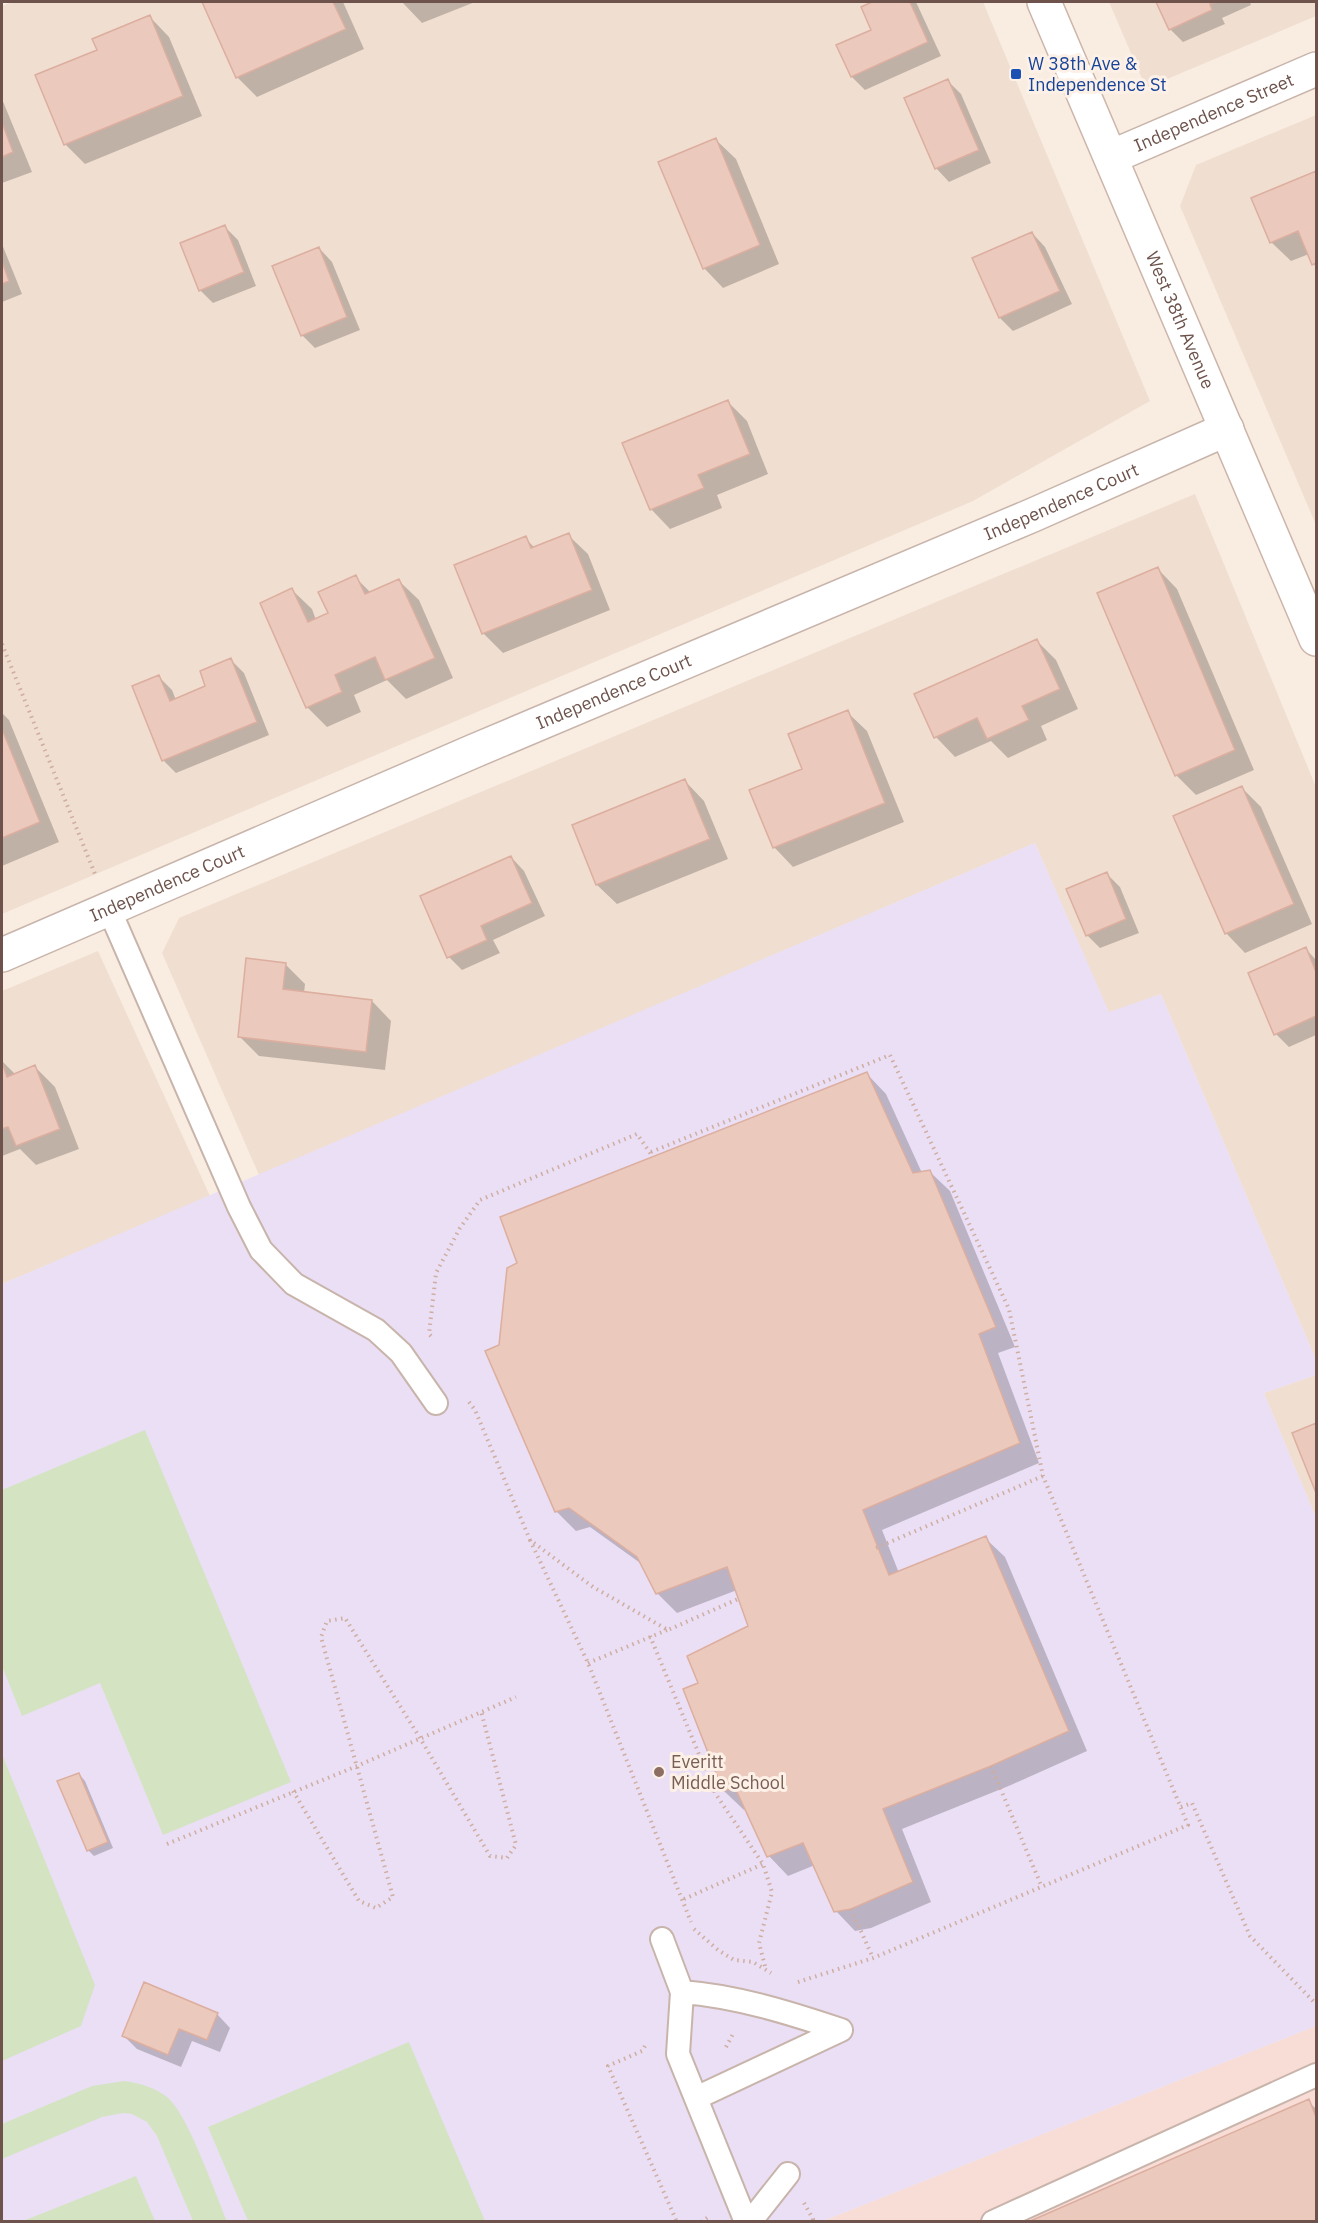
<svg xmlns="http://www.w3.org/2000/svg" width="1318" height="2223" font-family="'IBM Plex Sans',sans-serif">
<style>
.residential{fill:#f0ded1}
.commercial{fill:#f8dcd6}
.education{fill:#eadff5}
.green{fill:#d4e4c2}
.shadow{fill:#0003}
.building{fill:#ebc9bc;stroke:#dcae9f;stroke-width:1.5}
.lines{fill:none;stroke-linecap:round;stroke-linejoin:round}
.service-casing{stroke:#c8b4aa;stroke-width:26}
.minor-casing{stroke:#c8b4aa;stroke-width:36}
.secondary-casing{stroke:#cdb5aa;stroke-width:36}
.path{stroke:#cfada0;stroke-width:4;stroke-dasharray:1.5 4.5;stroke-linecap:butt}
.service{stroke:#fff;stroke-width:22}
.minor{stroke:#fff;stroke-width:33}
.secondary{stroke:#fff;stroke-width:33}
.transit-dot{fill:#1a4fb4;stroke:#fdf1e7;stroke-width:2}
.education-dot{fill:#8d6e63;stroke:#fdf1e7;stroke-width:2}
.labels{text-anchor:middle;stroke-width:6;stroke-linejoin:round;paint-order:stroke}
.transit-label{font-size:18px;fill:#164399;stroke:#fdf1e7;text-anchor:start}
.street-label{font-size:18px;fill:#6d534b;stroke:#fdf1e7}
.education-label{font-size:18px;fill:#785e54;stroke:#fdf1e7;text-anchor:start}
</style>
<rect width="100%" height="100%" fill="#f9ede2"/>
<!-- residential -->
<path class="residential" d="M12,2H983L1150,401L973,501L2,914V6Z
M1109,2H1316V16L1146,88Z
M1316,115V525L1180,206L1196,165Z
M1195,494L1316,787V1360L1161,994L1109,1013L1035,843L259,1175L162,953L179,918Z
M98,951L210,1196L2,1284V991Z
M1316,1375V1518L1264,1393Z"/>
<!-- commercial -->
<path class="commercial" d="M1316,2026V2221H823Z"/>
<!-- education -->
<path class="education" d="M1035,843L1109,1012L1161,994L1316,1360V1375L1264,1393L1316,1518V2026L823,2221L2,2222V1284Z"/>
<!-- green -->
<path class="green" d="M145,1430L291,1782L163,1835L100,1683L22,1716L2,1666V1490Z
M2,1754L95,1985L81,2026L2,2061Z
M409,2042L485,2221H248L208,2127Z
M124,2081C139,2083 154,2087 167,2097C188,2114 215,2193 227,2221H193L157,2136L147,2122L132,2114L123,2113L102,2117L2,2159V2124L92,2086Z
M136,2176L155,2221H23Z"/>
<!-- shadow -->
<path class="shadow" d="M203,2H343L364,49L257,97L237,77Z
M402,2H475L422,23Z
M876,2H916L941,56L865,90L852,77L838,46L873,30L863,8Z
M1158,2H1250L1251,5L1222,18L1225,24L1183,42L1170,29Z
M150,17L169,37L202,116L85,164L65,144Z
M948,81L961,94L991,163L949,182L936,168Z
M2,99L32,172L2,183Z
M716,140L736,159L779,264L723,288L704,268Z
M1316,173V268L1309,254L1291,261L1271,242L1253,199Z
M225,227L238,240L256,286L213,303L200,290Z
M1032,233L1045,247L1072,304L1013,331L1000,318L974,259Z
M2,244L22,294L2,302Z
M319,248L332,262L360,330L315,348L302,335Z
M728,402L747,421L768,474L717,495L722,508L670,529L651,509Z
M568,535L588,554L610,610L503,653L483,633L456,566L525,538L535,548Z
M1158,569L1177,589L1254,770L1196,795L1176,775Z
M355,577L371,593L399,581L419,600L453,678L406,699L387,680L354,695L361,712L327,727L307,707L292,590L312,609L316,620L330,614Z
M1037,641L1056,660L1078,709L1041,726L1047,740L1008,758L991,741L955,757L936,737Z
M231,660L244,673L269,735L176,773L163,760L159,677L172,690L176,700L207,687Z
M847,712L867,731L904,822L793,867L774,847L804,770Z
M2,713L9,720L59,842L2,866Z
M685,781L704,801L728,859L617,904L597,885L574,826Z
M1242,788L1261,807L1312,924L1245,953L1226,933Z
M511,857L524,871L545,916L493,940L500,953L462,970L449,957Z
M1107,874L1120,887L1139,933L1100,948L1087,935Z
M1306,949L1316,960V1035L1289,1047L1276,1034Z
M285,964L305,984L304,993L372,1001L391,1021L385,1070L259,1056L239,1036Z
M2,1061L16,1075L35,1067L55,1087L79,1149L36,1165L20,1149L2,1156Z
M867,1074L886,1094L922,1173L930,1172L950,1191L1015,1347L998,1353L1039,1463L882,1530L899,1573L985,1538L1005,1557L1087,1751L1011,1785L902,1829L931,1902L871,1928L855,1931L836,1911L815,1865L788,1876L769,1856L747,1809L744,1810L724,1791L700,1683L750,1626L737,1590L677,1613L657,1593L643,1565L590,1527L576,1531L557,1512L487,1351L501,1346Z
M1316,1425V1489L1294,1434Z
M79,1774L85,1781L113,1848L94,1856L88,1850Z
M217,2014L230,2028L220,2052L192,2041L181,2067L137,2049L124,2036Z
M1308,2101L1316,2109V2222H1031Z"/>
<!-- building -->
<path class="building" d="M202,2H333L346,29L236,78Z
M872,2H910L928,42L851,77L836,45L871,30L861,7Z
M1156,2H1216L1210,4L1212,10L1169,30Z
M150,15L183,96L64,145L35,75L97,50L92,39Z
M948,79L979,150L935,169L904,98Z
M2,122L13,152L2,157Z
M716,138L760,245L703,269L658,162Z
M1316,171V263L1312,265L1298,231L1270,243L1251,198Z
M225,225L244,272L199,291L180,243Z
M1032,232L1060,291L999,318L972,258Z
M319,247L347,317L301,336L272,266Z
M2,261L9,281L2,284Z
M728,400L750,454L698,475L704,488L650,510L622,443Z
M569,533L592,590L482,634L454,565L526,536L531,548Z
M1158,567L1235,750L1175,776L1097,593Z
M356,575L365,594L399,579L435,658L385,680L375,657L335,675L342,692L306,708L260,603L292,588L308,622L328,613L318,592Z
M1037,639L1060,689L1022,706L1029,720L987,739L977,718L934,738L914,694Z
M231,658L257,722L162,761L132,686L159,675L170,701L205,686L200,671Z
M848,710L885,803L773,848L749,790L802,769L788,734Z
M2,729L40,822L2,838Z
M685,779L710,839L596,885L572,825Z
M1242,786L1294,904L1225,934L1173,816Z
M511,856L532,903L481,926L487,940L447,958L420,896Z
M1107,872L1126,919L1086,936L1066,889Z
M1306,947L1316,972V1016L1274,1035L1248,973Z
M246,958L286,963L283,989L372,1000L366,1052L238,1037Z
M2,1062L7,1077L35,1065L60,1129L16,1146L8,1127L2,1129Z
M867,1072L913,1173L930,1170L996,1327L979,1334L1020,1443L863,1510L889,1575L986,1536L1069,1731L991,1766L883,1809L913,1882L851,1909L834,1912L803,1843L767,1857L735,1788L723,1791L683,1689L698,1683L687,1656L748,1626L727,1567L656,1594L637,1557L569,1508L555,1512L485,1351L499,1345L507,1268L517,1263L500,1217Z
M1316,1423V1493L1292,1433Z
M79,1773L108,1842L87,1851L57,1781Z
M144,1982L218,2013L207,2040L179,2029L168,2055L122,2036Z
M1309,2099L1316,2117V2222H1028Z"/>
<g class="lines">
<!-- service casing -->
<g class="service-casing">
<path id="service" d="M109,909L239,1207L261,1250L294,1284L376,1330L401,1353L436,1403
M662,1939L682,1992L678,2054L746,2222
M682,1992C736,1996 790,2013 841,2030
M696,2098L841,2030
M750,2222L788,2174
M993,2222L1316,2075"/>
</g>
<!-- minor casing -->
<g class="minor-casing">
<g id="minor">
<path id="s1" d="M1111,157L1316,69"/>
<path id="s2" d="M2,955L474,751L1033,515L1227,429"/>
</g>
</g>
<!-- secondary casing -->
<g class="secondary-casing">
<g id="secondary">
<path id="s3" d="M1044,2L1316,639"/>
</g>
</g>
<!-- path -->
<path class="path" d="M2,644L95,874
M651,1152L890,1055L1009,1309L1043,1476L1188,1825L873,1958L798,1982
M431,1336L429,1334L436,1273L460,1228L480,1200L637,1134L653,1157
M469,1402L475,1410L530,1540L593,1587L668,1630L738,1599
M530,1540L588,1663L691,1922
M876,1548L1043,1476
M650,1636L715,1793L763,1864L772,1892L759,1943L766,1970
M588,1663L667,1630
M991,1766L1041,1885
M293,1791L359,1901L376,1908L393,1897L321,1637L327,1621L345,1618L420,1738L490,1856L507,1858L516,1845L481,1711
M1181,1807L1192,1803L1250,1936L1316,2004
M167,1844L357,1766L516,1697
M684,1899L763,1864
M851,1909L873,1958
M694,1929L718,1950L734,1960L753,1962L771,1973
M645,2046L642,2051L608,2066L677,2222
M726,2047L734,2032
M804,2203L813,2219L812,2222
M701,2222L710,2216"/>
<!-- service -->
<use href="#service" class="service"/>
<!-- minor -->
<use href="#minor" class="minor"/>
<!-- secondary -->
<use href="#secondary" class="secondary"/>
</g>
<!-- markers -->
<rect class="transit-dot" x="1010" y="68" width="12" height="12" rx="3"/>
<circle class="education-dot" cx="659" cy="1772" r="6"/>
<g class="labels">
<!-- transit labels -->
<g class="transit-label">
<text x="1028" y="70">W 38th Ave &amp;<tspan x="1028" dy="21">Independence St</tspan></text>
</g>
<!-- street labels -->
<g class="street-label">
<text dy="6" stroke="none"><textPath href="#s1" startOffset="112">Independence Street</textPath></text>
<text dy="6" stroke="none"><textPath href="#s3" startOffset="346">West 38th Avenue</textPath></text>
<text dy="6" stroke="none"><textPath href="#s2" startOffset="1152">Independence Court</textPath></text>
<text dy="6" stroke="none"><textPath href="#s2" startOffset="666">Independence Court</textPath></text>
<text dy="6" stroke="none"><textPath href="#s2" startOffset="180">Independence Court</textPath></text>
</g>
<!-- education labels -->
<g class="education-label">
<text x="671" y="1768">Everitt<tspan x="671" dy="21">Middle School</tspan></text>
</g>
</g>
<!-- border -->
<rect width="1318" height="2223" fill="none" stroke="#6d534b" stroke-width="6"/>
</svg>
